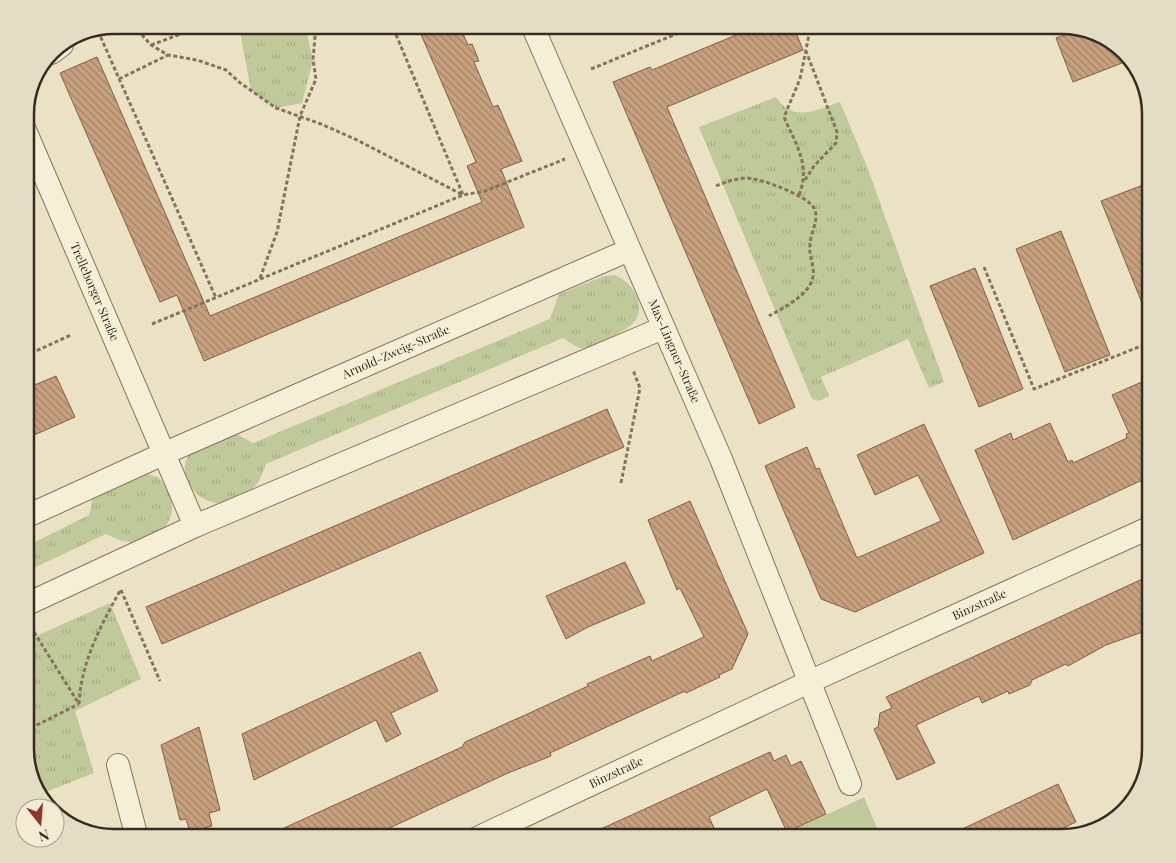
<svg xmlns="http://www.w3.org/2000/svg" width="1176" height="863" font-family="'Playfair Display',serif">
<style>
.grass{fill:url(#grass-tufts)}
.garden{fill:#c0c99a}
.building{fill:url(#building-back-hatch);stroke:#826044}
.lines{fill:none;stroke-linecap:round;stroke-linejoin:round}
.minor-casing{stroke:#85745c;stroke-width:24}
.path{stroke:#85745c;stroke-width:3;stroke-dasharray:4 2.5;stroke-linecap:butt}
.minor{stroke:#f6efd8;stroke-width:22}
.labels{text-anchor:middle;stroke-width:4;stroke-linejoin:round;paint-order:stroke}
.street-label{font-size:12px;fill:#362c1f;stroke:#f3ecd4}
.rim{fill:none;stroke:#362c1f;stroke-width:2.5}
</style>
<defs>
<pattern id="grass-tufts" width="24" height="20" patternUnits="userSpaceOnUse" patternTransform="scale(1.25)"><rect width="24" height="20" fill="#c0c99a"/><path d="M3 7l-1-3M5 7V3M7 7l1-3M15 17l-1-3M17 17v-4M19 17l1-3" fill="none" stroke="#a6ad84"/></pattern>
<pattern id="building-back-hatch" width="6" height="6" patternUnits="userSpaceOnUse" patternTransform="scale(1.25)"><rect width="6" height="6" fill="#c7a07d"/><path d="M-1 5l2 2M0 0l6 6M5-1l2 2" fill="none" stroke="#a28366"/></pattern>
</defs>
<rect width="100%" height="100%" fill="#ebe2c5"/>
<!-- grass -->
<path class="grass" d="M264,25H305L313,60L302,103L276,108L251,90L240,32Z
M776,97C793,123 816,110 840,102L868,169L944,382L929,388L908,339L821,377L829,396L819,401L812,399L699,127Z
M614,275C631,280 647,304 635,321C629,330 590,350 580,348C574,346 568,341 563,338L266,464C263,471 261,479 256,485C252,490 246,492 240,495C234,498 226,503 219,503C197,503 174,474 190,454C200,442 221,438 235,433L253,443L550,319L559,294L604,276Z
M140,472L158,477C186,506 170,538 132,542C124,543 113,537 106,534L25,572V547L89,515L94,493Z
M110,603L141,679L75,711L94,773L38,795L25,755V734L34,729L25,712V641Z"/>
<!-- garden -->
<path class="garden" d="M864,797L881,838H776L856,801Z"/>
<!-- building -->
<path class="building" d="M417,25H459L468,45L472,44L479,61L474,62L493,107L498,105L522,161L501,169L524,227L204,361L177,295L160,302L60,73L97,57L210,316L482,202L467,166L476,162Z
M760,25H793L803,50L667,107L795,407L759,424L613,82L650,67L652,70Z
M1077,30L1116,43L1130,60L1073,82L1056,38Z
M1143,185L1151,204L1150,323L1101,201Z
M1061,231L1110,355L1065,372L1016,249Z
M975,268L1023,389L979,407L930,286Z
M56,376L75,417L25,439V389Z
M1151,378V476L1013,540L975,450L1011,433L1013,440L1050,423L1068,462L1072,460L1073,463L1127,438L1126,434L1129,433L1112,395Z
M607,409L624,447L162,644L146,607Z
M924,424L984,553L855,612L821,599L765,466L807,447L816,469L819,468L857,558L941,521L918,475L875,495L857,455Z
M690,501L748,634L732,669L719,675L720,677L686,693L685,691L550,753L551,756L508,773L368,838H262L462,747L465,742L534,711L588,686L587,684L650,656L652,661L704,637L680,588L677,590L648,520Z
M625,562L645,603L588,627L566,639L546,596Z
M1151,575V629L1106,645L1068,666L1066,664L1032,680L1030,685L1009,694L1008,691L982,703L979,696L916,725L935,763L897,780L874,729L878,727L880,713L892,708L886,697Z
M420,652L438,691L391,713L401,734L386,742L376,720L254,780L242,734Z
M199,727L220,810L209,813L212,826L190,832L186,819L180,820L161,745Z
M770,752L774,761L786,755L791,766L801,761L826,814L787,832L767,789L709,817L714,828L694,838H581Z
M1058,784L1076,822L1042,838H943Z"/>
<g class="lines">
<!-- minor casing -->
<g class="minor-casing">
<g id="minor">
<path id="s1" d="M532,25L721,459L850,784"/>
<path d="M51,53L62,45"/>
<path id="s2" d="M25,130L195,526"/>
<path id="s3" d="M25,517L163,454L629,250"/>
<path d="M25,605L195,526L663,328"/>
<path d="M118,765L137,838"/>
<path id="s4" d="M477,838L809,682L1151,527"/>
</g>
</g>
<!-- path -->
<path class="path" d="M133,25L151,45L168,55L197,60L226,70L239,82L276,108L321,124L357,140L463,195L392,25
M98,31L216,298
M151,45L205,25
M591,69L698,25
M119,79L168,55
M805,180L814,166L836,143L837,132L806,51
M716,186C725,182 734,179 745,178C758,177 808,196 814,208C820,220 810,233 810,245C809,254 812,260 813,268C817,292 786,306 769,316
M799,195C811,165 796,145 784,117L800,79L811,25
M984,267L1034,389L1151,342
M260,278L277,232L300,116L316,79L313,60L316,25
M152,324L463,195L485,191L565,159
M25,356L71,335
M621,483L640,388L633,370
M121,590L160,681
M34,632L79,704
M79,704C81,662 101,625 121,589
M25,731L79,704"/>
<!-- minor -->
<use href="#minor" class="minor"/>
</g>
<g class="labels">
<!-- street labels -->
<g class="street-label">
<text dy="4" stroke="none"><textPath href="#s2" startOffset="176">Trelleborger Straße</textPath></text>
<text dy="4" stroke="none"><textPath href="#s3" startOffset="406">Arnold-Zweig-Straße</textPath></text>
<text dy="4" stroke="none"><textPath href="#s1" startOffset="356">Max-Lingner-Straße</textPath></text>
<text dy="4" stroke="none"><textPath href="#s4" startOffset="554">Binzstraße</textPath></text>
<text dy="4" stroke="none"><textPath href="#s4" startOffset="154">Binzstraße</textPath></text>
</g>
</g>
<!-- crop -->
<path d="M0 0H1176V863H0ZM114 34H1062A80 80 0 0 1 1142 114V749A80 80 0 0 1 1062 829H114A80 80 0 0 1 34 749V114A80 80 0 0 1 114 34Z" fill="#e4ddc6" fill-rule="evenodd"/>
<path class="rim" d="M114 34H1062A80 80 0 0 1 1142 114V749A80 80 0 0 1 1062 829H114A80 80 0 0 1 34 749V114A80 80 0 0 1 114 34Z"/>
<!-- north arrow -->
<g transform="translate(40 823) rotate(163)"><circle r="24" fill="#f3ecd4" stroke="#a79f8c"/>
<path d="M0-4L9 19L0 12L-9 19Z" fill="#903530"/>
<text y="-8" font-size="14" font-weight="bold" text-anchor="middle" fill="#362c1f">N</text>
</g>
</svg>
